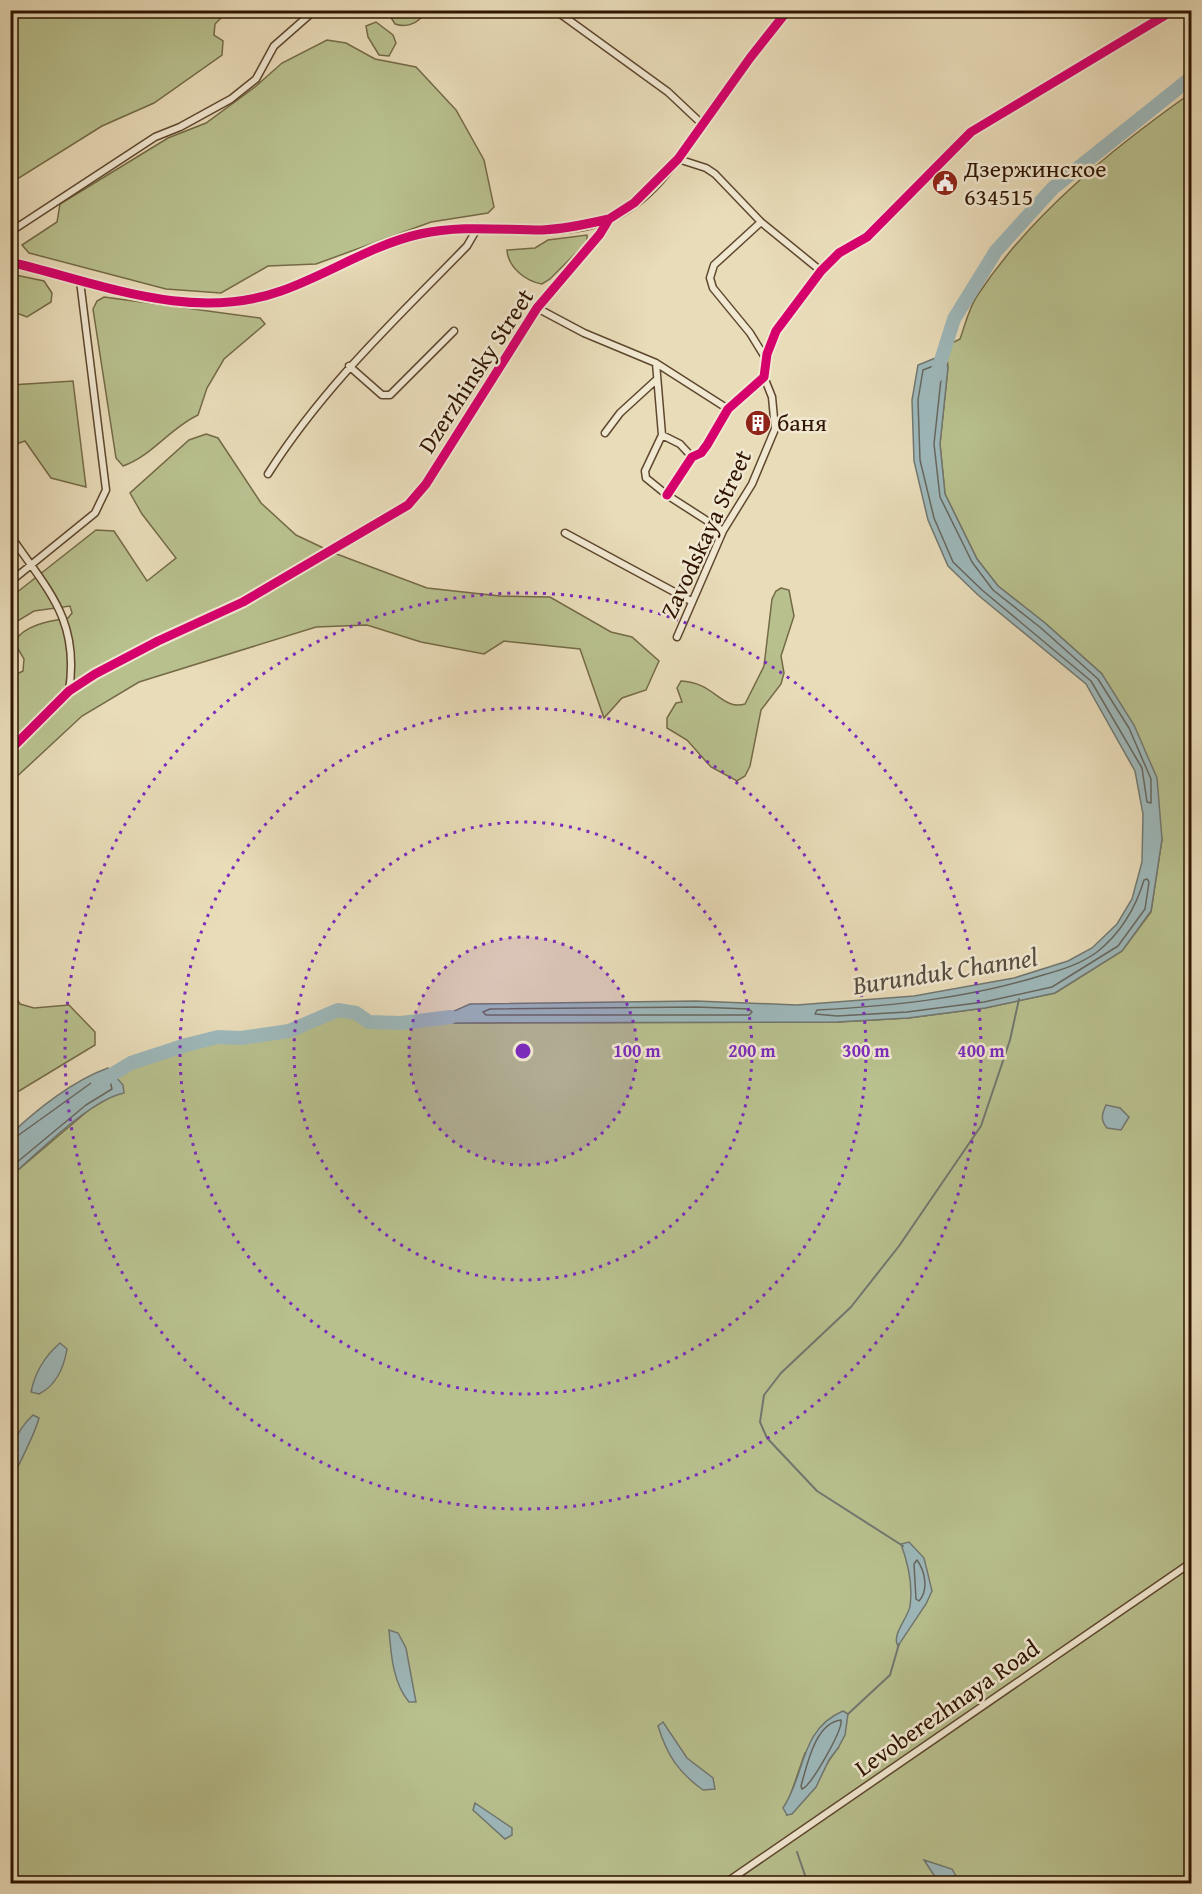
<svg xmlns="http://www.w3.org/2000/svg" width="1202" height="1894" font-family="'Gentium Book Plus',serif">
<style>
.green{fill:#b8c08e;stroke:#746a47;stroke-width:1.5;fill-rule:evenodd}
.water{fill:#9db8bb;stroke:#717770;stroke-width:1.5}
.lines{fill:none;stroke-linecap:round;stroke-linejoin:round}
.shore{stroke:#66665e;stroke-width:1.5}
.stream{stroke:#717770;stroke-width:2}
.river{stroke:#9db8bb;stroke-width:14}
.minor-casing{stroke:#5e472e;stroke-width:9}
.tertiary-casing{stroke:#5e472e;stroke-width:10}
.minor{stroke:#f1e8d2;stroke-width:6}
.tertiary{stroke:#f1e8d2;stroke-width:8}
.cycleway-casing{stroke:#f1e8d2;stroke-width:13}
.cycleway{stroke:#d6006c;stroke-width:9}
.ring{fill:none;stroke:#7b2cbf;stroke-width:3;stroke-dasharray:3 6}
.labels{text-anchor:middle;stroke-width:5;stroke-linejoin:round;paint-order:stroke}
.poi-label{font-size:24px;fill:#2f1500;stroke:#f1e8d2;text-anchor:start}
.street-label{font-size:24px;fill:#2f1500;stroke:#f1e8d2}
.water-label{font-size:26px;font-style:italic;fill:#564e41;stroke:#f1e8d2}
.centre{fill:#7b2cbf;stroke:#f1e8d2;stroke-width:3}
.ring-label{font-size:18px;text-anchor:middle;font-weight:bold;fill:#7b2cbf;stroke:#f1e8d2;stroke-width:5;stroke-linejoin:round;paint-order:stroke}
</style>
<rect width="100%" height="100%" fill="#e9dcb9"/>
<filter id="stains"><feTurbulence type="fractalNoise" baseFrequency=".00333" numOctaves="4"/><feColorMatrix values="0 0 0 0 .2 0 0 0 0 .09 0 0 0 0 .02 0 0 0 .5 -.17"/></filter>
<radialGradient id="worn" r=".72"><stop offset=".6" stop-color="#630" stop-opacity="0"/><stop offset="1" stop-color="#630" stop-opacity=".3"/></radialGradient>
<!-- green -->
<path class="green" d="M11,10H228V11L215,24L214,35L223,41L222,55L154,103L102,126L11,183Z
M387,11H428C419,21 410,29 395,24Z
M376,22L393,35L396,43L389,56L379,55L368,37L366,26Z
M327,40L346,43L375,59L416,67L456,110L484,160L494,207L488,213L431,222L316,264L268,266L221,293L166,289L29,253L22,245L57,222L60,204L168,138L206,123L255,87L282,63Z
M1191,93V1883L11,1884V1176L90,1109L112,1096L117,1081L113,1073L131,1063L186,1045L218,1037L241,1038L289,1031L338,1010L356,1013L369,1022L401,1023L434,1020L454,1023L837,1022L908,1018L985,1008L1055,993L1122,951L1151,912L1162,839L1102,674L1045,623L998,586L977,559L945,494L940,444L948,367L946,346L960,339C965,325 969,308 977,296C1030,215 1113,148 1191,93ZM838,1748C818,1772 815,1795 787,1815L789,1799L805,1753Z
M587,235V242L550,279L542,284C525,281 508,267 507,250L535,248L548,240Z
M11,274L44,281L52,293L51,302L27,317L11,311Z
M104,297L260,318L265,324L224,359L207,388L198,415C170,428 152,456 123,466L116,458L93,309L97,301Z
M73,381L86,487L51,478L25,441L11,446V385Z
M206,434L218,438L261,503L296,535L334,553L427,588L500,596L550,597L611,632L632,637L659,661L646,690L622,698L604,718L580,649L504,641L484,654L421,642L367,625L316,627L139,682L82,716L11,782V677L23,671L24,659L14,642C24,625 49,621 68,618L72,613L70,606L34,611L11,625V597L96,530L114,531L147,581L176,558L142,514L130,493L189,440Z
M781,588L789,590L794,616L781,656L784,673L781,684L761,710L750,766L745,776L737,781L711,767L687,740L667,728V718L676,703L682,702L677,688L681,681C714,682 722,711 745,704L764,666L772,599L776,591Z
M10,988L20,1004L34,1008L69,1005L95,1032V1045L19,1091L11,1093Z"/>
<!-- water -->
<path class="water" d="M938,357L948,367L940,444L945,494L977,559L998,586L1045,623L1102,674L1134,725L1157,778L1162,839L1151,911L1122,951L1055,993L985,1008L908,1018L837,1022L454,1023L434,1020L470,1004L696,1001L797,1005L914,996L1014,978L1068,961L1092,948L1117,924L1132,899L1142,862L1143,814L1135,771L1086,684L978,595L948,566L928,520L914,461L912,400L918,365Z
M108,1068L123,1085L124,1093C90,1100 39,1152 11,1176V1134C37,1109 74,1080 108,1068Z
M1106,1105L1120,1108L1129,1117L1121,1130L1107,1128C1100,1120 1102,1114 1106,1105Z
M60,1343L67,1349C64,1367 57,1385 39,1394L31,1392C35,1372 45,1356 60,1343Z
M33,1415L39,1418C33,1440 19,1461 11,1483C10,1455 12,1434 33,1415Z
M909,1542L924,1558L932,1591L926,1604L898,1646C891,1635 908,1618 910,1606C913,1585 908,1563 901,1544Z
M389,1630L398,1633L406,1648L416,1702H409C393,1683 391,1655 389,1630Z
M843,1711L848,1714L845,1735L838,1748L829,1760L816,1787L792,1814L787,1815L783,1808C806,1774 799,1730 843,1711Z
M663,1722L687,1758L713,1778L715,1789L703,1790C678,1772 667,1755 658,1726Z
M475,1803L512,1828V1835L505,1839L473,1810Z
M924,1860L952,1869L960,1883H939Z"/>
<g class="lines">
<!-- shore -->
<path class="shore" d="M936,365L942,370L934,444L940,497L972,562L993,590L1041,628L1098,679L1129,728L1151,779V803L1147,802L1142,768L1091,681L982,590L953,562L934,518L920,460L918,400L923,370Z
M1147,879L1149,882L1145,909L1118,946L1052,987L984,1002L907,1012L837,1016L815,1014L817,1010C893,1006 970,998 1043,975C1061,970 1081,964 1097,952C1121,933 1135,910 1144,880Z
M696,1007L749,1009L752,1012L749,1015H486L483,1012L490,1009Z
M10,1138L16,1137L98,1078L109,1077L112,1089L86,1105L10,1168
M917,1560C925,1571 929,1590 919,1601L916,1599L914,1564Z
M841,1720C843,1730 811,1786 802,1789L801,1786C807,1765 815,1723 841,1720Z"/>
<!-- stream -->
<path class="stream" d="M903,1546L817,1491L767,1438L760,1422L764,1395L781,1373L851,1307L899,1246L981,1126L1010,1040L1019,999
M848,1714L890,1675L899,1644
M797,1852L808,1884"/>
<!-- river -->
<path class="river" d="M936,376L954,319L996,251L1053,188L1192,77
M98,1083L131,1063L186,1045L218,1037L241,1038L289,1031L338,1010L356,1013L369,1022L401,1023L451,1017"/>
<!-- minor casing -->
<g class="minor-casing">
<path id="minor" d="M555,10L668,92L702,124
M1150,10L1158,20
M678,159L706,168L715,174L761,222L821,271
M761,222L714,265L710,278L713,288L750,333L766,359
M10,232L155,137L180,127L231,99L256,79L274,46L315,10
M537,308L584,333L656,363L728,409
M656,363L662,435L645,471L646,478L667,495L723,531
M349,366L382,395H390L454,331
M605,433L620,413L655,381
M662,435L680,444L692,457
M268,474C324,386 395,320 467,246L478,227
M667,495L692,457L701,453L707,445L728,409L764,377L767,354L776,331L821,271L839,253L867,237L971,132L1174,10
M565,533L691,601
M10,535C47,590 80,619 69,691
M10,582L95,513L106,490L80,281
M677,637L723,531L752,484L775,429L772,397L764,377
M10,750L69,691L95,674L158,641L243,602L408,505L426,484L537,308L600,234L609,219
M724,1884L1192,1562"/>
</g>
<!-- tertiary casing -->
<g class="tertiary-casing">
<path id="tertiary" d="M10,262C99,283 191,323 281,291C335,272 385,238 442,230C496,222 557,241 609,219C658,198 686,145 716,104C740,72 764,41 788,10"/>
</g>
<!-- minor -->
<use href="#minor" class="minor"/>
<!-- tertiary -->
<use href="#tertiary" class="tertiary"/>
<!-- cycleway casing -->
<g class="cycleway-casing">
<path id="cycleway" d="M10,262C99,283 191,323 281,291C327,275 371,245 420,234C461,225 500,230 542,230C565,229 587,224 609,219
M667,495L692,457L701,453L707,445L728,409L764,377L767,354L776,331L821,271L839,253L867,237L971,132L1174,10
M10,750L69,691L95,674L158,641L243,602L408,505L426,484L537,308L600,234L609,219L634,203L678,159L750,58L788,10"/>
</g>
<!-- cycleway -->
<use href="#cycleway" class="cycleway"/>
</g>
<!-- distance rings -->
<circle cx="523" cy="1051" r="114" fill="#7b2cbf" fill-opacity=".12"/>
<g class="ring">
<circle cx="523" cy="1051" r="114"/>
<circle cx="523" cy="1051" r="229"/>
<circle cx="523" cy="1051" r="343"/>
<circle cx="523" cy="1051" r="458"/>
</g>
<!-- icons -->
<defs>
<g id="civic-disc" transform="scale(1.35)"><circle r="9.5" fill="#8f2418" stroke="#f1e8d2"/><path d="M-.6-6.5H3V-4.5H.6V-3L4-1V1h2V6H-6V1h2V-1L-.6-3ZM-1.2 2.5V6h2.4V2.5Z" fill="#fff"/></g>
<g id="building-disc" transform="scale(1.35)"><circle r="9.5" fill="#8f2418" stroke="#f1e8d2"/><path d="M-4-6H4V6H1V3H-1V6H-4ZM-2.5-4.3h1.7v1.8h-1.7ZM.8-4.3h1.7v1.8H.8ZM-2.5-1h1.7V.8h-1.7ZM.8-1h1.7V.8H.8Z" fill="#fff"/></g>
</defs>
<g fill-rule="evenodd">
<use href="#civic-disc" x="945" y="183"/>
<use href="#building-disc" x="758" y="423"/>
</g>
<g class="labels">
<!-- poi labels -->
<g class="poi-label">
<text x="964" y="177">Дзержинское<tspan x="964" dy="28">634515</tspan></text>
<text x="777" y="431">баня</text>
</g>
<!-- street labels -->
<g class="street-label">
<text transform="translate(476 371) rotate(-57)" y="8">Dzerzhinsky Street</text>
<text transform="translate(706 534) rotate(-65)" y="8">Zavodskaya Street</text>
<text transform="translate(947 1708) rotate(-35)" y="8">Levoberezhnaya Road</text>
</g>
<!-- water labels -->
<g class="water-label">
<text transform="translate(945 971) rotate(-9)" y="9">Burunduk Channel</text>
</g>
</g>
<circle cx="523" cy="1051" r="9" class="centre"/>
<g class="ring-label">
<text x="637" y="1057">100 m</text>
<text x="752" y="1057">200 m</text>
<text x="866" y="1057">300 m</text>
<text x="981" y="1057">400 m</text>
</g>
<!-- margin -->
<rect width="1202" height="1894" fill="none" stroke="#e9dcb9" stroke-width="36"/>
<rect x="12" y="12" width="1178" height="1870" fill="none" stroke="#2f1500" stroke-width="3"/>
<rect x="18" y="18" width="1166" height="1858" fill="none" stroke="#2f1500" stroke-width="1.5"/>
<rect width="100%" height="100%" filter="url(#stains)"/>
<rect width="100%" height="100%" fill="url(#worn)"/>
</svg>
